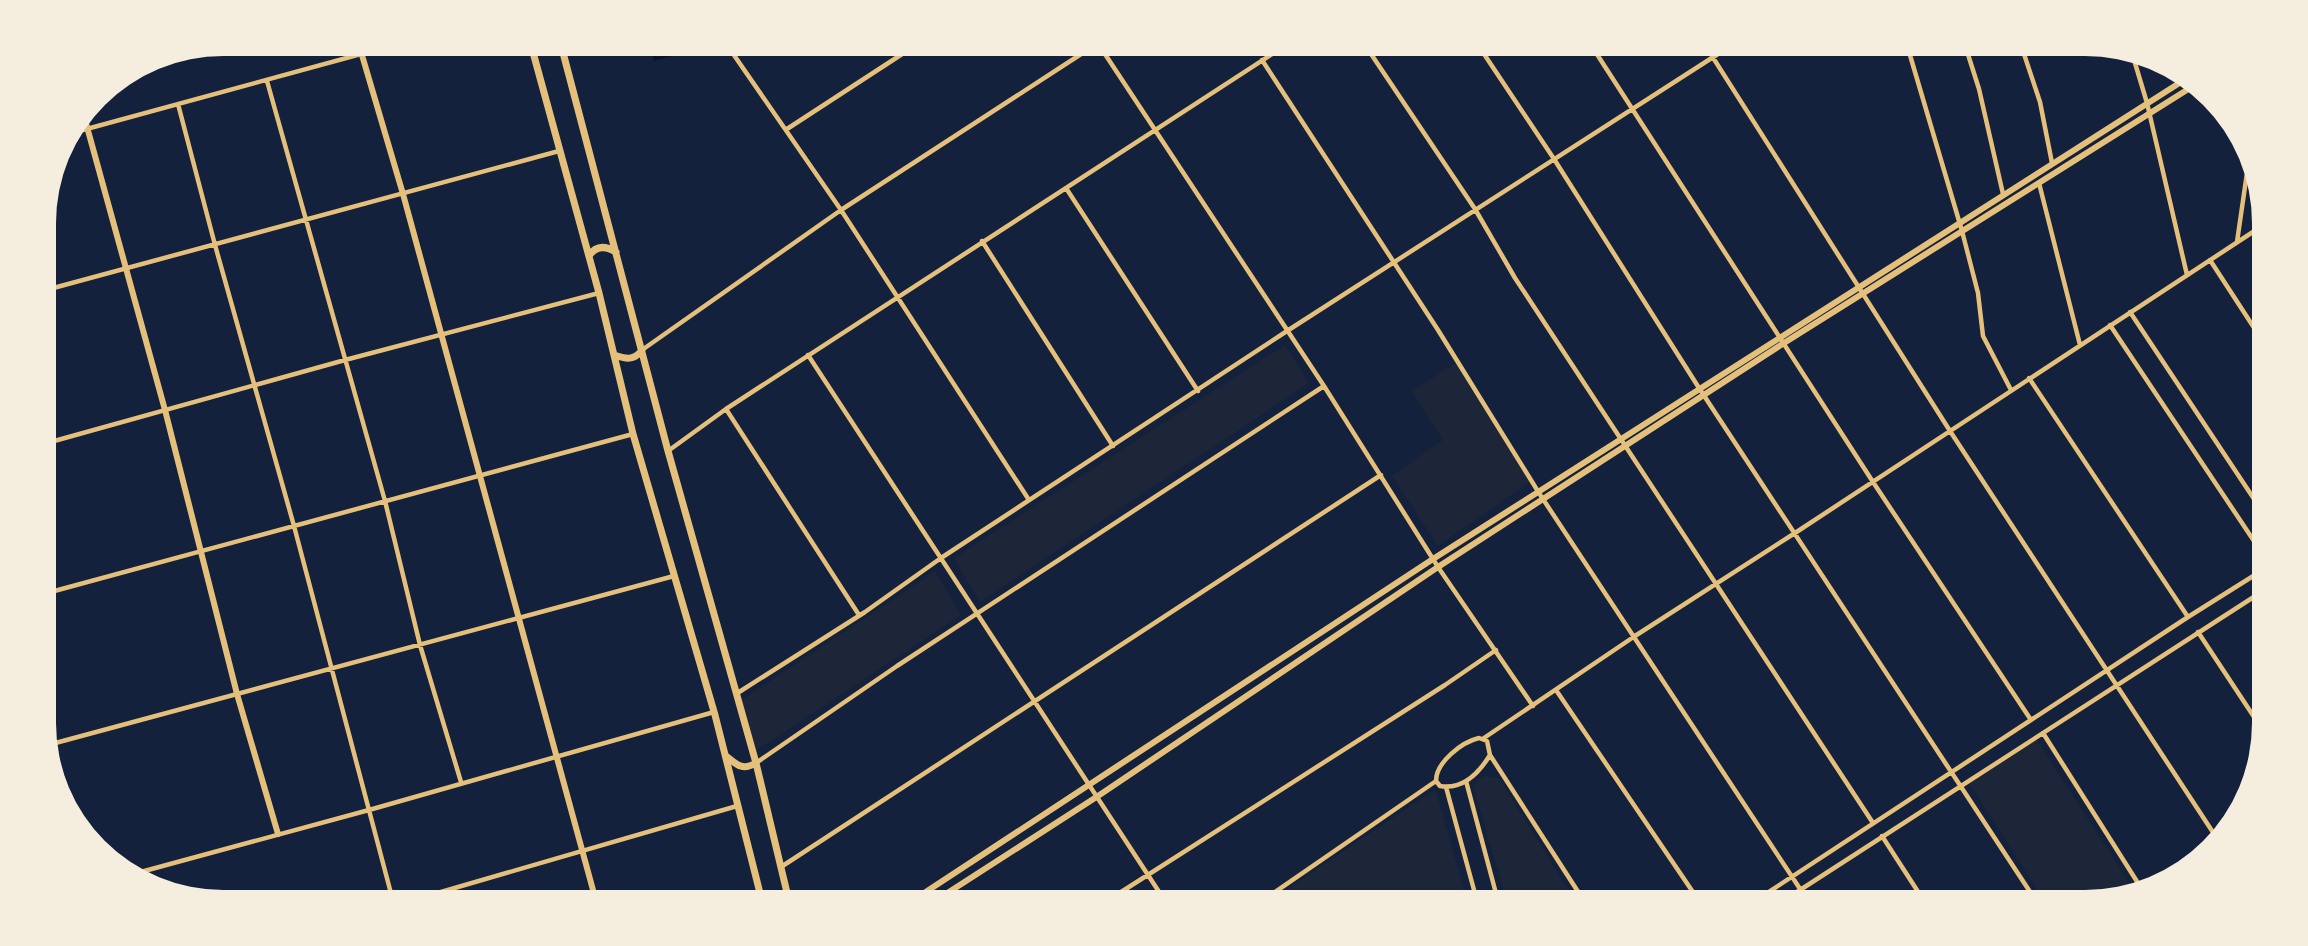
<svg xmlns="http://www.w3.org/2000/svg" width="2308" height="946" font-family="'Source Sans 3',sans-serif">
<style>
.green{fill:#1d2539}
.water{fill:#0b132b}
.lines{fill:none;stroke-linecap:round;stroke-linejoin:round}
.minor{stroke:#e5c07b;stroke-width:4.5}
.tertiary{stroke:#e5c07b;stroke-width:6}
.secondary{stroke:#e5c07b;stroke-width:7}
</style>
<rect width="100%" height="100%" fill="#14213d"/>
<!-- green -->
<path class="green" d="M1285,345L1309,383L980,602L954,558Z
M1456,363L1531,481L1438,546L1392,476L1443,440L1412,391Z
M935,571L961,615L755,751L742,700Z
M2036,739L2136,893L2097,901H2045L1969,783Z
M1486,776L1499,778L1575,901H1507L1473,786L1478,779Z
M1436,791L1467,901H1270L1431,792Z"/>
<!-- water -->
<path class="water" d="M650,45H687L689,52L654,61Z"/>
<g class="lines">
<!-- minor -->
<path class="minor" d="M727,45L841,210L1029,500
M1099,45L1324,386L1438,567L1533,706
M1365,45L1475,209L1515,278L1873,823
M1478,45L1554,159L1699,388L2036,901
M1591,45L1873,482L2031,720
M1705,45L1950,431L2218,840
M1907,45L1962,231L1978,293L1983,336L2011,390
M1965,45L1979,89L2003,194
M2021,45L2040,102L2052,163
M731,51L740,45
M2132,53L2147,103L2187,275
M1262,60L1438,330L1539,493L1808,901
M267,81L385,501L420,645L461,782
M178,104L215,245L294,526L393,901
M787,129L916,45
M72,133L394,45
M2039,183L2080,345
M1066,188L1198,391
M982,241L1113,446
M2237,242L2248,166
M2210,260L2262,340
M46,290L559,151
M2130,312L2262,511
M2110,325L2262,553
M642,350L841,210L1095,45
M808,355L1165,901
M2029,378L2188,617
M726,409L859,615
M47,443L345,360L599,293
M668,451L726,409L1286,45
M2262,552L2258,568L2263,583
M47,593L633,434
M2198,632L2262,729
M1556,690L1699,901
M736,694L865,612L941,558L1287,331L1732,45
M2043,733L2143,891
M1479,738L1487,741L1490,755C1479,773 1463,790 1440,786L1436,781C1436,762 1462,742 1479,738Z
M1484,738L1635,636L1795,533L2262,226
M48,745L674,576
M1490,755L1584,901
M756,763L897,666L1324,386
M1466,781L1498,901
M1446,787L1477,901
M1882,836L1924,901
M781,867L1381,475
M137,873L369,810L714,712
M410,901L737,806
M1107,901L1445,685L1496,650
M1262,901L1436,781
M1755,901L2188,617L2258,573
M1783,901L2263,591"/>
<!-- tertiary -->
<path class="tertiary" d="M359,45L403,194L596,901
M84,116L165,410L237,694L278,834
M912,901L1433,559L2181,82
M935,901L1098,796L1438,567L1784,343L2190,88"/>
<!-- secondary -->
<path class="secondary" d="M531,45L599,293L633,434L715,715L762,901
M561,45L668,451L756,763L789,901
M589,256C596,245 606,246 616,252
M614,355C626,359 634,361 642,350
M726,756C737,765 742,771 756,763"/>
</g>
<!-- crop -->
<path d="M0 0H2308V946H0ZM223 56H2085A167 167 0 0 1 2252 223V723A167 167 0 0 1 2085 890H223A167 167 0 0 1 56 723V223A167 167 0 0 1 223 56Z" fill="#f5edde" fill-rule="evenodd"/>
</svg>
